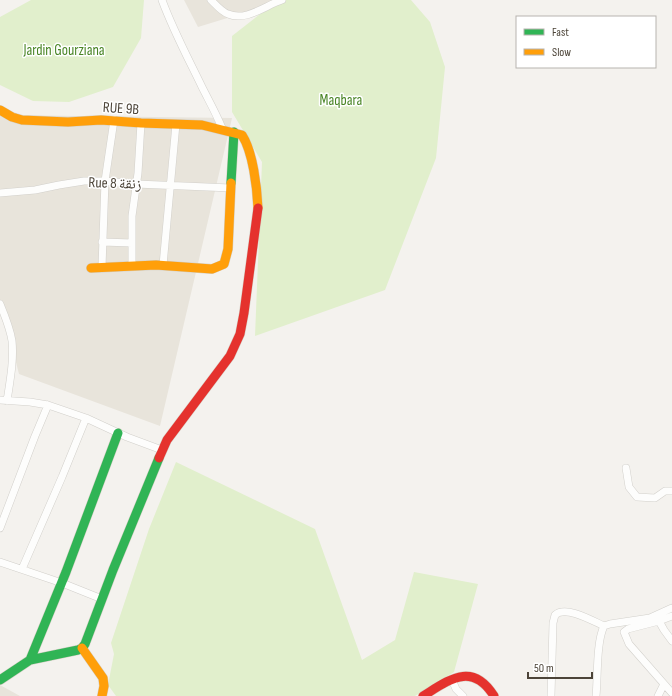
<svg xmlns="http://www.w3.org/2000/svg" width="672" height="696" font-family="'Sofia Sans Condensed','Noto Naskh Arabic',sans-serif">
<style>
.residential{fill:#e8e4db}
.green{fill:#e1efcc}
.lines{fill:none;stroke-linecap:round;stroke-linejoin:round}
.street-casing{stroke:#d2d0cb;stroke-width:8}
.fast-casing{stroke:#d4cfc4;stroke-width:10}
.slow-casing{stroke:#d4cfc4;stroke-width:10}
.jam-casing{stroke:#d4cfc4;stroke-width:10}
.street{stroke:#fdfdfc;stroke-width:7}
.fast{stroke:#30b455;stroke-width:9}
.slow{stroke:#ff9f0a;stroke-width:9}
.jam{stroke:#e5322d;stroke-width:9}
.labels{text-anchor:middle;stroke-width:3;stroke-linejoin:round;paint-order:stroke}
.park-label{font-size:15px;fill:#488424;stroke:#fff}
.street-label{font-size:15px;fill:#4c4438;stroke:#fff}
</style>
<rect width="100%" height="100%" fill="#f4f2ee"/>
<!-- residential -->
<path class="residential" d="M184,0H286L198,27Z
M0,115L232,118L160,426L19,374L0,301Z
M0,685L20,696H0Z"/>
<!-- green -->
<path class="green" d="M31,0H144L141,38L113,87L69,102L33,101L0,85V17Z
M278,0H411L430,22L445,67L436,158L385,290L255,336L262,162L232,112V36Z
M176,462L315,529L362,660L395,640L414,572L478,584L454,672L415,696H116L108,685L114,654L111,643L149,529Z"/>
<g class="lines">
<!-- street casing -->
<g class="street-casing">
<path id="street" d="M162,0C173,30 188,58 202,87C209,101 216,113 222,128
M211,0C216,5 222,12 228,14C246,22 266,5 282,0
M0,193L35,190L59,185L84,181H105L136,184L231,188
M102,242L132,243
M132,265V216L138,173L141,123
M163,265L176,124
M102,267L105,181L114,120
M0,304C5,316 10,328 12,341C14,360 10,381 7,401
M0,400L30,402L48,405L86,418L127,437L162,450
M626,468L629,487L637,497L655,498L665,491H672
M0,528L35,436L48,405
M0,562L62,583L102,599
M22,569L62,477L86,418
M672,616L659,621L628,629L624,632L629,644L672,693
M659,621L664,630L672,641
M456,678L453,682L456,689L463,696
M551,696L553,623L555,615C566,605 593,621 604,626
M596,696C598,677 596,643 604,626L610,624L650,618L672,608
M658,696L664,684"/>
</g>
<!-- fast casing -->
<g class="fast-casing">
<path id="fast" d="M231,183L234,132
M30,660L66,572L118,433
M0,680L30,660L78,650L82,648L85,644L113,570L159,458"/>
</g>
<!-- slow casing -->
<g class="slow-casing">
<path id="slow" d="M0,110L12,117L22,120L68,122L101,120L141,123L202,125L242,135C253,152 257,187 258,208
M91,268L156,265L212,269L224,264L228,249L231,183
M82,648L103,678L104,686L102,696"/>
</g>
<!-- jam casing -->
<g class="jam-casing">
<path id="jam" d="M159,458L167,440L230,356L240,334L244,313L258,208
M423,696C449,680 472,661 494,696"/>
</g>
<!-- street -->
<use href="#street" class="street"/>
<!-- fast -->
<use href="#fast" class="fast"/>
<!-- slow -->
<use href="#slow" class="slow"/>
<!-- jam -->
<use href="#jam" class="jam"/>
</g>
<g class="labels">
<!-- park labels -->
<g class="park-label">
<text x="64" y="55">Jardin Gourziana</text>
<text x="341" y="105">Maqbara</text>
</g>
<!-- street labels -->
<g class="street-label">
<text transform="translate(121 108) rotate(4)" y="5">RUE 9B</text>
<text transform="translate(115 183) rotate(2)" y="5">Rue 8 زنقة</text>
</g>
</g>
<!-- legend -->
<rect x="516" y="16" width="140" height="52" fill="#ffffff" stroke="#b7b4af"/>
<rect x="524" y="29" width="20" height="6" fill="#30b455" stroke="#b7b4af"/>
<text x="552" y="36" font-size="12" fill="#4c4438">Fast</text>
<rect x="524" y="49" width="20" height="6" fill="#ff9f0a" stroke="#b7b4af"/>
<text x="552" y="56" font-size="12" fill="#4c4438">Slow</text>
<!-- scale -->
<path d="M528 672v6h64v-6" fill="none" stroke="#4c4438" stroke-width="2"/>
<text x="534" y="672" font-size="12" fill="#4c4438" stroke="#ffffff" stroke-width="3" paint-order="stroke">50 m</text>
</svg>
